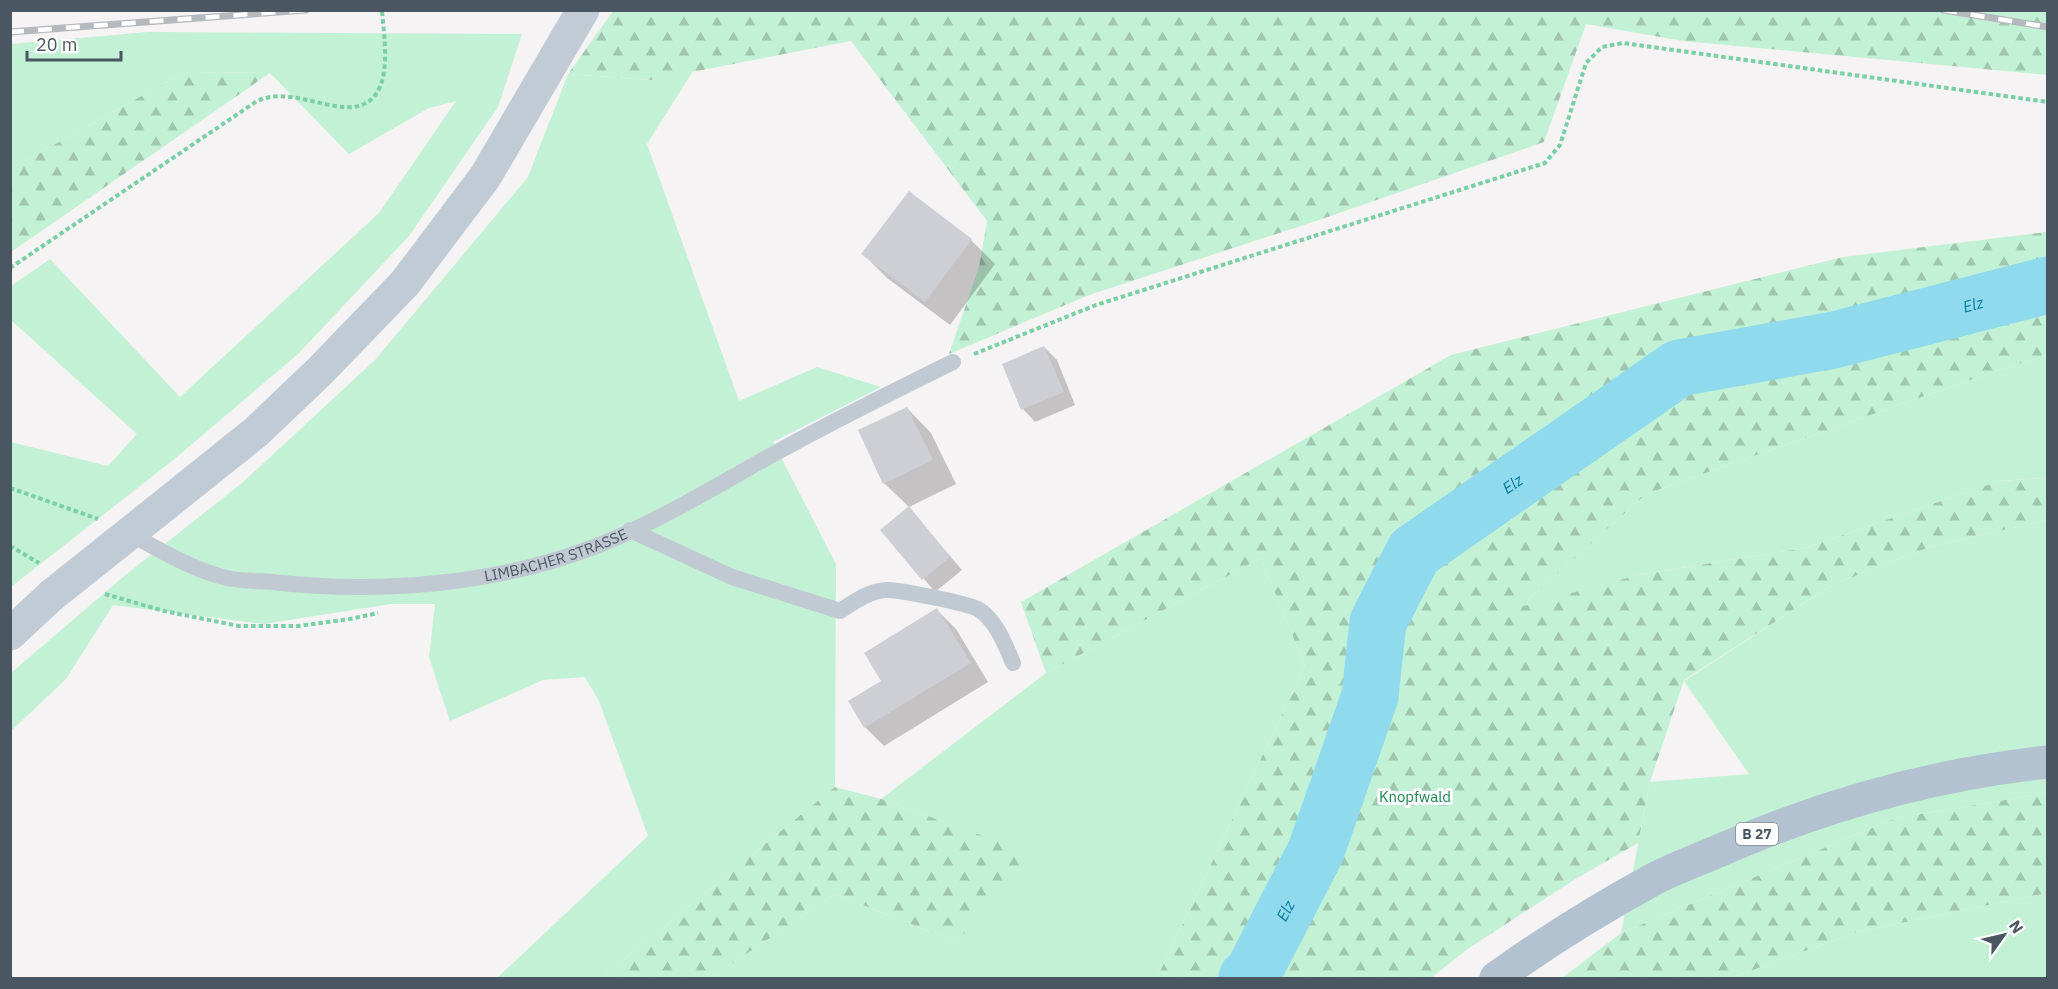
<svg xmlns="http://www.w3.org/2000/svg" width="2058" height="989" font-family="'IBM Plex Sans',sans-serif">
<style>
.grass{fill:#c3f1d5}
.forest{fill:url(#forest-firs)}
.shadow{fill:#0003}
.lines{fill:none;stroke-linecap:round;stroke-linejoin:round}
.river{stroke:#90daee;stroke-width:57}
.building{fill:#cdcfd5}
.path{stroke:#7ad0a6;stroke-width:4;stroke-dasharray:4.5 3;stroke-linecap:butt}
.service{stroke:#c1cad2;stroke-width:16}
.secondary{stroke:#c1cbd6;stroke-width:33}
.primary{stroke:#b3c2d1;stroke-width:33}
.rail-casing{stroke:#b5b8bd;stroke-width:7}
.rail{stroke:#fff;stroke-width:4.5;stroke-dasharray:14;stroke-linecap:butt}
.secondary-bridge{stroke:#c1cbd6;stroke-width:33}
.labels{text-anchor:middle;stroke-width:6;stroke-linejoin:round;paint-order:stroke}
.shield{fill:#fff;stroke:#808990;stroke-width:1.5}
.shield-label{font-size:14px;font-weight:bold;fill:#4a5661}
.street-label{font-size:15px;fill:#4a5661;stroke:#fff}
.park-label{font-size:15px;fill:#17864f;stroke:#fff}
.water-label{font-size:16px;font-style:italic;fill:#0c7c9b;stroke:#fff}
</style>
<defs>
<pattern id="forest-firs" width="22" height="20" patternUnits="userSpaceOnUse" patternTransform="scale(1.5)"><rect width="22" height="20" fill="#c3f1d5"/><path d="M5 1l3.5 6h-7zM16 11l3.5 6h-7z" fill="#a0c6b0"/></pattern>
</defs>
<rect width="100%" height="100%" fill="#f5f3f3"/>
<!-- grass -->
<path class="grass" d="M148,32L522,34L498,107L409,236L298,354L172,461L11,587V442L108,466L137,434L11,320V286L50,259L180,397L379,213L456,101L429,108L349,154L270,73L188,72L172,79L11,169V44Z
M693,71L647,144L739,401L817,367L881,387L773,442L836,564L835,787L601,978H497L648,836L599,701L585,677L543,680L450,721L429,657L435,604H391L264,624L113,605L66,679L11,731V673L123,577L242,483L375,360L528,177L568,74L651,80Z
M2047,355V478L1999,481L1805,548L1638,575L1519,608L1646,494L1987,374Z
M2047,520V793L1896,818L1621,933L1650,782L1749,774L1684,681L1832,585L1932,546Z
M1261,558L1305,666L1157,978H711L835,894L956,942L1035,855L881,799L1046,673Z
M2047,893V978H1731L1857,932Z"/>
<!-- forest -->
<path class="forest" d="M614,10H2047L2048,75L1683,41L1586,24L1544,142L1316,221L1089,295L949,354L979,267L987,221L851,41L651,80L568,74Z
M188,72L270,73L11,252V169L172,79Z
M2047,232V355L1987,374L1646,494L1520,607L1638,575L1805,548L1999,481L2047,478V520L1932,546L1832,585L1684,680L1650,782L1638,843L1577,878L1469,948L1431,978H1157L1305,666L1261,558L1046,673L1021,602L1451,355L1843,257Z
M835,787L881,799L1036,855L956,942L835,894L711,978H601Z
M2047,793V893L1857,932L1731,978H1562L1621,933L1896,818Z"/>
<!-- shadow -->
<path class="shadow" d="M971,240L995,264L950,325L887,278L863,254Z
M1044,347L1057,360L1075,405L1035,422L1023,409Z
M907,408L931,433L956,484L909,507L884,483Z
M909,508L962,570L935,592L883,530Z
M937,610L956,629L988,682L884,746L865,727L883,681Z"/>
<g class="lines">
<!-- river -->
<path class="river" id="s1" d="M1247,978L1253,973L1316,851L1370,696L1378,622L1414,552L1679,368L1834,340L2048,285"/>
</g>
<!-- building -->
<path class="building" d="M909,191L972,239L925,302L861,254Z
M1044,346L1064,392L1021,410L1002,364Z
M907,407L933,460L883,484L858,430Z
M909,506L950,557L922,580L880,530Z
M937,608L971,663L864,728L848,701L881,681L864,653Z"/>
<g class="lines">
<!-- path -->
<path class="path" d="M10,268L257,101C273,94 287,96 303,99C317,102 341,109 354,107C396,101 384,40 382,10
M974,354L1096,305L1545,163L1560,145L1586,63L1602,47L1623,43L2048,102
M10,488L98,519
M10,546L39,563
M105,594L164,611L239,626H298L350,619L378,613"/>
<!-- service -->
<g class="service">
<path d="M630,530L732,577L840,611C854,602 869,591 886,590C897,589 969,604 978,609C996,620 1005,644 1013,663"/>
<path id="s2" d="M128,533C159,549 192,570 227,578C242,581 258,581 272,582C378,594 494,585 594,547C656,523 714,487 772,455C831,422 892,392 953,362"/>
</g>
<!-- secondary -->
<path class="secondary" d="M96,560L256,432L320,371L405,283L485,177L583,10
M10,634L52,595"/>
<!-- primary -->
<path class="primary" d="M1496,978C1546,942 1599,909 1654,879C1673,869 1695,861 1716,852C1821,806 1933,774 2048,762"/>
<!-- rail casing -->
<g class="rail-casing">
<path id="rail" d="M1943,10L2048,27
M10,32L306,10"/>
</g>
<!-- rail -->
<use href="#rail" class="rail"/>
<!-- secondary-bridge -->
<path class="secondary-bridge" d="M52,595L96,560"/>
</g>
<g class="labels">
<!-- shield labels -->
<rect class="shield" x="1736" y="823" width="42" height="22" rx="4.5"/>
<g class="shield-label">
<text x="1757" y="839">B 27</text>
</g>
<!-- street labels -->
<g class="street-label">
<text dy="5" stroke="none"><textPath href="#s2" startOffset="442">LIMBACHER STRASSE</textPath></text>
</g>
<!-- park labels -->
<g class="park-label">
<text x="1415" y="802">Knopfwald</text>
</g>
<!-- water labels -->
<g class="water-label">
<text dy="6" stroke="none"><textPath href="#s1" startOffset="1086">Elz</textPath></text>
<text dy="6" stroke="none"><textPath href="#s1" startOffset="582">Elz</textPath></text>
<text dy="6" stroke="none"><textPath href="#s1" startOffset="78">Elz</textPath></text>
</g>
</g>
<!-- border -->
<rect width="2058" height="989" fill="none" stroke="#4a5661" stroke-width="24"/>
<!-- north arrow -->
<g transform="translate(2004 935) rotate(56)" stroke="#ffffff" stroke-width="4.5" paint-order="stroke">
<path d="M0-4.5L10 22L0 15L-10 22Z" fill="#4a5661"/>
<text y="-9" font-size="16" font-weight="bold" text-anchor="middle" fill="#4a5661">N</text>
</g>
<!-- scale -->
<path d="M27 51v9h94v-9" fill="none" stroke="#4a5661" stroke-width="3"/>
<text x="36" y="51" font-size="18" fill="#4a5661" stroke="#ffffff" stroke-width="4.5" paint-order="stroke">20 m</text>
</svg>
